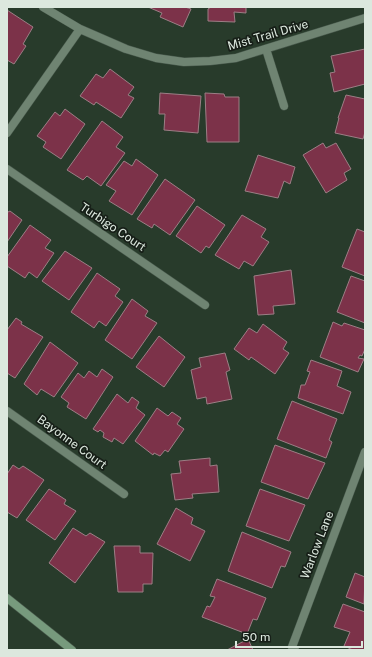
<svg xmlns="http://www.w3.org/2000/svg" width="372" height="657" font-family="'Public Sans',sans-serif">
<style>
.building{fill:#7c3249;stroke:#9c7e85}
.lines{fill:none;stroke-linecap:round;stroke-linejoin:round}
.street-casing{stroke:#48594c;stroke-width:9}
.secondary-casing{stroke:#48594c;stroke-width:9}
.street{stroke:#6f8472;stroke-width:8}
.secondary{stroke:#779a7d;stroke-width:8}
.labels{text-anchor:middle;stroke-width:3.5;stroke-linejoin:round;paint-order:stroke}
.street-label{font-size:12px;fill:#dce8de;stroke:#171f18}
</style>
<rect width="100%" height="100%" fill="#283b2b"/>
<!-- building -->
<path class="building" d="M148,7H185L191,9L183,27L160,17L162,13Z
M211,7H246V13L234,12L235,22L208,21V9Z
M7,10L33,27L23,44L26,46L14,64L7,60Z
M365,49V84L334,92L330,73L335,72L331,56Z
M110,69L134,87L128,95L134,98L121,118L96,102L94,105L80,96L96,74L103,78Z
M160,93L201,96L198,133L164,130L165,114H159Z
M205,93L224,94L225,97H239V142H207Z
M346,95L365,99V132L363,139L335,133L339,118H338Z
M65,109L85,124L61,159L43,147L46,142L37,136L55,112L60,116Z
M102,121L123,137L116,147L125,153L101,186L87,176L83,180L67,170Z
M323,143L326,148L336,143L351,169L344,173L347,180L326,193L303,155Z
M258,155L295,167L290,184L284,181L278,198L245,191Z
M136,159L158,175L132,215L109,201L116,191L106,185L124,161L132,166Z
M165,179L195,200L170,235L154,224L152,228L137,219Z
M197,206L225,225L209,248L206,246L201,253L176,236Z
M7,211L8,212L10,211L22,220L7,242Z
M242,215L266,229L261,237L269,242L253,266L244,261L239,269L215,255Z
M30,225L51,240L45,248L54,253L37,278L29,272L25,278L7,266V257Z
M357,229L365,232V276L342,267Z
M65,251L92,268L69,300L42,281Z
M291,270L295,304L273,306L274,314L258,315L254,276Z
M97,273L120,289L115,296L123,302L106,326L99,321L94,328L71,312Z
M351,276L365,281V323L337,312Z
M132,299L148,311L145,316L157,323L132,359L105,340Z
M16,318L22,322L21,324L43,337L15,378L7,373V330Z
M333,322L342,326L344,323L365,330V349L362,356L360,355L358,358L364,359L358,372L320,357Z
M263,324L287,342L283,349L289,353L275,374L251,357L249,360L234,349L249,328L257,333Z
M159,336L185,357L164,387L136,367Z
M50,342L78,363L54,397L41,389L37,395L24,384Z
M225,353L230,370L226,372L232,399L207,404L206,397L197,399L191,370L201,367L199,358Z
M311,360L342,371L337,386L351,392L343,414L298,398L301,385H305L310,372L307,371Z
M102,369L113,377L86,419L67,407L69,403L61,397L78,373L84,378L89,371L97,377Z
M117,394L128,403L132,397L139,402L136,408L145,415L123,444L114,438L112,442L103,437L104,433L100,430L98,432L93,429Z
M292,401L337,419L329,440L332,442L326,458L277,439Z
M157,408L168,416L172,412L181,418L177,424L184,429L168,452L165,450L160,456L154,453L153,455L135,441Z
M275,445L325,463L308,499L261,482Z
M210,458V466L217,465L219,492L192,494L193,498L175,500L171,474L181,473L179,461Z
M13,465L19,469L23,466L44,480L17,518L7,512V474Z
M49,489L66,500L64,504L76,511L55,540L26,520Z
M260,489L305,505L289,541L246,526Z
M176,508L193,518L191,524L205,531L190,561L157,544Z
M73,528L86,536L90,533L105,542L75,583L49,563Z
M242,532L291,552L285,567L281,566L272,588L228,571Z
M114,546H140V553H153L152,584H143V592H118Z
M355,573L365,577L364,604L346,597Z
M217,579L266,598L257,620L253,619L247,634L202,617L207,606L210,607L215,597L210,596Z
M343,604L365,612V650H353L344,646L350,632L334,627Z
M248,639L253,650H227Z"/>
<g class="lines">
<!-- street casing -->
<g class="street-casing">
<path id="street" d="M43,7L80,29L126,49L156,58L184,62L210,61L236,58L365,18
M266,49L284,106
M7,133L80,29
M7,169L205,305
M7,411L124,494
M295,650L292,647L365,452"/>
</g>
<!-- secondary casing -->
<g class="secondary-casing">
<path id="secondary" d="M7,598L72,650"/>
</g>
<!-- street -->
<use href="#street" class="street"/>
<!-- secondary -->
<use href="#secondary" class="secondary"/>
</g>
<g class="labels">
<!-- street labels -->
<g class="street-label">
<text transform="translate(268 35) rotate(-16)" y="4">Mist Trail Drive</text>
<text transform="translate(113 227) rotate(34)" y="4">Turbigo Court</text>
<text transform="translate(72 442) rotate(36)" y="4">Bayonne Court</text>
<text transform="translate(317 545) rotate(-69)" y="4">Warlow Lane</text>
</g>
</g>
<!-- border -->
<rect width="372" height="657" fill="none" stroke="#dce8de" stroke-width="16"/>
<!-- scale -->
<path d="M236 641v6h126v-6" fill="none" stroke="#dce8de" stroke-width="2"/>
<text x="242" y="641" font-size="12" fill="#dce8de" stroke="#171f18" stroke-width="3" paint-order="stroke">50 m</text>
</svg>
